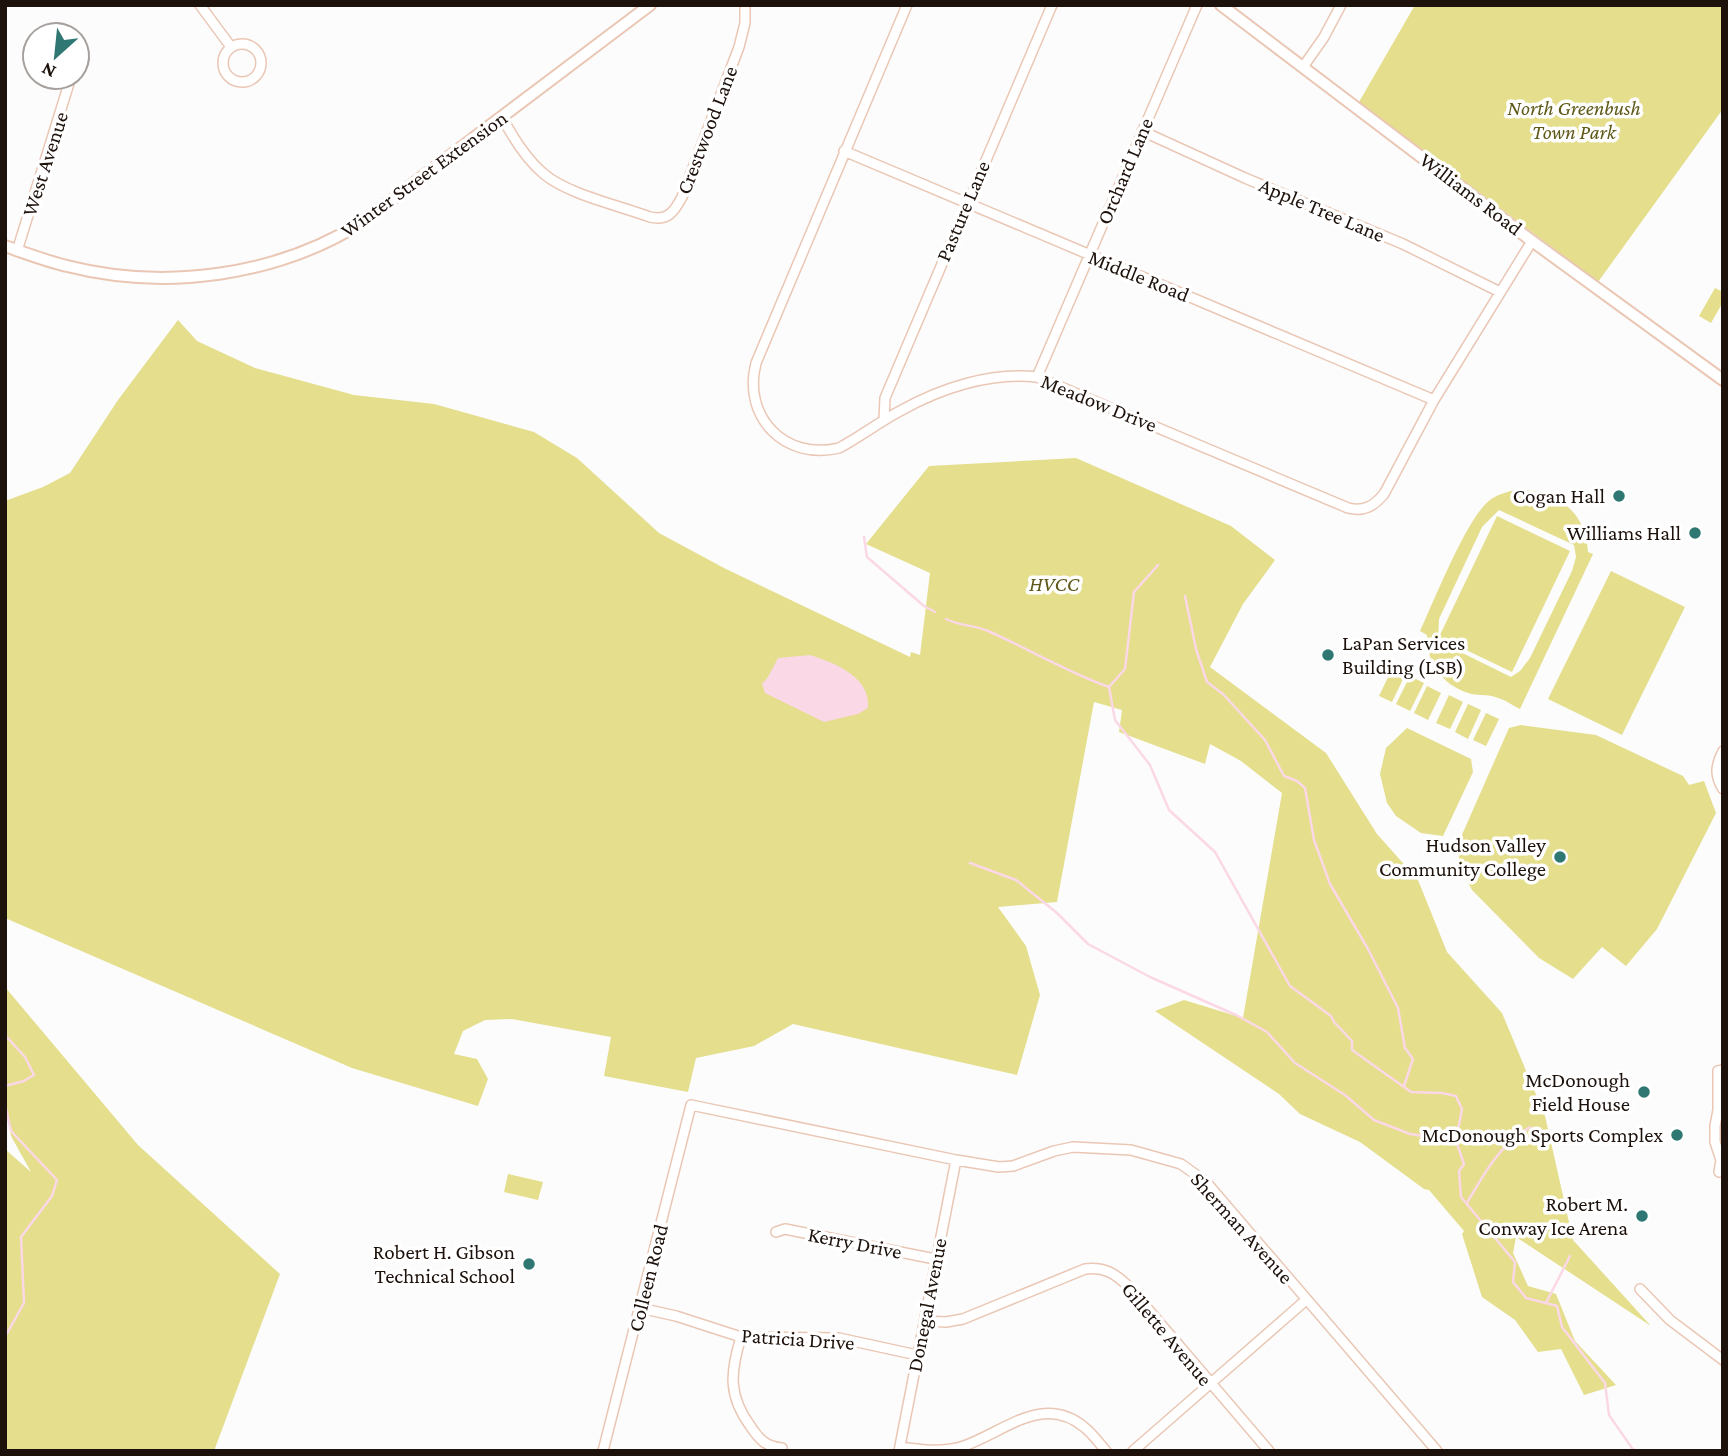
<svg xmlns="http://www.w3.org/2000/svg" width="1728" height="1456" font-family="'Crimson Pro',serif">
<style>
.green{fill:#e4de8d;fill-rule:evenodd}
.water{fill:#fbd8e6}
.lines{fill:none;stroke-linecap:round;stroke-linejoin:round}
.stream{stroke:#fbd8e6;stroke-width:2.5}
.minor-casing{stroke:#eac7b5;stroke-width:12}
.major-casing{stroke:#eac7b5;stroke-width:14}
.minor{stroke:#fff;stroke-width:9}
.major{stroke:#fff;stroke-width:10}
.poi-dot{fill:#2f7772;stroke:#fff;stroke-width:2.5}
.labels{text-anchor:middle;stroke-width:7;stroke-linejoin:round;paint-order:stroke}
.park-label{font-size:21px;font-style:italic;fill:#5f5919;stroke:#fff}
.street-label{font-size:21px;fill:#1d110b;stroke:#fff}
.poi-label{font-size:21px;fill:#1d110b;stroke:#fff;text-anchor:end}
</style>
<rect width="100%" height="100%" fill="#fcfcfc"/>
<!-- green -->
<path class="green" d="M1415,5H1723V109L1598,282L1359,102Z
M1715,288L1723,292V302L1711,323L1699,316Z
M178,320L197,341L255,368L354,395L434,404L534,432L577,458L659,533L724,568L910,657L911,652L920,655L930,573L866,544L929,466L1076,458L1231,526L1275,560L1243,604L1210,667L1326,753L1377,834L1418,880L1447,952L1502,1013L1545,1116L1573,1240L1651,1326L1516,1237L1513,1253L1528,1286L1556,1294L1575,1341L1616,1385L1584,1395L1561,1349L1538,1352L1515,1320L1482,1297L1462,1234L1464,1231L1429,1190L1424,1189L1360,1142L1300,1114L1279,1094L1155,1011L1184,1000L1243,1018L1282,793L1241,761L1210,744L1205,764L1119,732L1122,710L1094,702L1057,902L998,907L1026,946L1040,995L1017,1075L793,1024L754,1046L696,1058L688,1092L604,1076L611,1037L512,1019L485,1020L463,1031L454,1054L477,1059L488,1079L478,1106L352,1068L5,918V501L43,487L70,473L118,400Z
M1521,489C1560,494 1585,511 1588,552L1593,554L1520,709C1512,705 1504,699 1495,697C1487,694 1477,696 1468,693C1442,685 1426,661 1427,635L1420,631C1434,601 1467,517 1490,500C1500,493 1510,491 1521,489ZM1499,510L1574,545L1576,557L1572,571L1530,658L1520,671L1511,677L1438,641L1439,619L1482,527Z
M1497,516L1570,551L1512,672L1439,637Z
M1611,571L1685,607L1622,735L1548,699Z
M1392,669L1405,675L1392,702L1379,696Z
M1410,676L1424,683L1410,711L1396,704Z
M1427,686L1441,693L1428,720L1414,713Z
M1449,695L1463,702L1450,729L1436,723Z
M1468,704L1481,710L1468,739L1455,732Z
M1486,713L1499,719L1486,746L1473,740Z
M1521,725L1596,735L1683,776L1689,785L1704,781L1716,813L1657,929L1626,966L1602,947L1573,979L1539,958L1472,890L1462,871L1458,853L1461,837L1509,728Z
M1407,728L1471,759L1473,772L1443,836L1421,833L1396,816L1387,803L1380,774L1386,748Z
M5,987L138,1145L280,1274L214,1451H5V1111L6,1150L31,1172L11,1136L5,1097Z
M508,1174L543,1182L538,1200L504,1192Z"/>
<!-- water -->
<path class="water" d="M810,655C835,663 871,677 868,708L858,714L824,722L765,693L762,684L768,677L778,658Z"/>
<g class="lines">
<!-- stream -->
<path class="stream" d="M864,537L867,557L924,606L935,612
M1185,596L1196,649L1207,682L1223,694L1265,740L1284,776L1297,781L1305,788L1314,840L1330,884L1368,949L1398,1008L1405,1048L1413,1059L1404,1086
M946,619C959,626 975,625 988,631C1029,649 1067,672 1109,687L1115,720L1150,765L1169,810L1215,852L1290,986L1331,1016L1334,1022L1352,1041V1050L1411,1092L1442,1093L1456,1096L1462,1109L1456,1141L1464,1164L1459,1171L1461,1197L1515,1262L1513,1282L1526,1298L1557,1306L1562,1327L1605,1383L1609,1415L1634,1451
M1109,687L1125,669L1134,592L1158,565
M970,863L1016,880L1057,913L1088,944L1150,977L1236,1015L1267,1032L1295,1063L1345,1095L1374,1120L1410,1134L1456,1141
M5,1035L25,1057L34,1075L24,1081L5,1086
M5,1104L11,1131L57,1180L52,1196L21,1237L24,1303L5,1337
M1467,1203C1485,1172 1498,1147 1530,1127
M1546,1303L1570,1256"/>
<!-- minor casing -->
<g class="minor-casing">
<path id="minor" d="M200,5L231,47
M907,5L756,363C742,417 785,461 839,448C860,437 879,422 900,411C941,388 990,372 1037,377L1348,508C1364,512 1374,506 1384,494L1434,400L1532,241
M223 63a19 19 0 1 1 38 0a19 19 0 1 1-38 0Z
M1303,67L1324,37L1341,5
M502,117C513,138 526,159 544,174C567,194 621,206 650,217C668,221 674,212 682,197L739,47L745,23V5
M1142,131L1245,178L1403,244L1500,292
M844,151L1434,400
M17,251L71,77
M1037,377L1197,5
M884,420L885,398L1052,5
M1723,751C1716,765 1714,775 1723,789
M1719,1172L1721,1160L1715,1142V1126L1718,1110V1071L1723,1070
M776,1232L785,1229L935,1259
M1640,1289L1670,1320L1723,1360
M640,1308L676,1316L741,1337L839,1338L917,1355
M925,1321L946,1322L963,1319L1085,1269C1104,1266 1116,1274 1129,1287L1269,1451
M741,1337C730,1373 728,1396 751,1427C759,1439 766,1447 782,1448
M900,1447C921,1450 943,1453 964,1446C1004,1432 1043,1393 1084,1427C1092,1433 1099,1443 1106,1451
M603,1451L691,1105L956,1160L999,1167L1013,1166L1054,1151L1073,1147L1131,1150L1181,1164L1206,1182L1437,1451
M899,1451L956,1160
M1133,1451L1306,1300"/>
</g>
<!-- major casing -->
<g class="major-casing">
<path id="major" d="M1221,5L1532,241L1723,380
M5,246C25,253 46,261 67,266C165,291 276,276 361,223L650,5"/>
</g>
<!-- minor -->
<use href="#minor" class="minor"/>
<!-- major -->
<use href="#major" class="major"/>
</g>
<!-- markers -->
<g class="poi-dot">
<circle cx="1619" cy="496" r="7"/>
<circle cx="1695" cy="533" r="7"/>
<circle cx="1328" cy="655" r="7"/>
<circle cx="1560" cy="857" r="7"/>
<circle cx="1644" cy="1092" r="7"/>
<circle cx="1677" cy="1135" r="7"/>
<circle cx="1642" cy="1216" r="7"/>
<circle cx="529" cy="1264" r="7"/>
</g>
<g class="labels">
<!-- park labels -->
<g class="park-label">
<text x="1574" y="115">North Greenbush<tspan x="1574" dy="24">Town Park</tspan></text>
<text x="1054" y="591">HVCC</text>
</g>
<!-- street labels -->
<g class="street-label">
<text transform="translate(707 130) rotate(-69)" y="7">Crestwood Lane</text>
<text transform="translate(45 164) rotate(-72)" y="7">West Avenue</text>
<text transform="translate(1125 171) rotate(-67)" y="7">Orchard Lane</text>
<text transform="translate(424 174) rotate(-36)" y="7">Winter Street Extension</text>
<text transform="translate(1471 194) rotate(37)" y="7">Williams Road</text>
<text transform="translate(1322 210) rotate(23)" y="7">Apple Tree Lane</text>
<text transform="translate(963 211) rotate(-67)" y="7">Pasture Lane</text>
<text transform="translate(1139 276) rotate(22)" y="7">Middle Road</text>
<text transform="translate(1099 403) rotate(22)" y="7">Meadow Drive</text>
<text transform="translate(1242 1228) rotate(48)" y="7">Sherman Avenue</text>
<text transform="translate(855 1243) rotate(11)" y="7">Kerry Drive</text>
<text transform="translate(648 1278) rotate(-76)" y="7">Colleen Road</text>
<text transform="translate(927 1305) rotate(-79)" y="7">Donegal Avenue</text>
<text transform="translate(1167 1334) rotate(50)" y="7">Gillette Avenue</text>
<text transform="translate(798 1339) rotate(4)" y="7">Patricia Drive</text>
</g>
<!-- poi labels -->
<g class="poi-label">
<text x="1605" y="503">Cogan Hall</text>
<text x="1681" y="540">Williams Hall</text>
<text x="1342" y="650" text-anchor="start">LaPan Services<tspan x="1342" dy="24">Building (LSB)</tspan></text>
<text x="1546" y="852">Hudson Valley<tspan x="1546" dy="24">Community College</tspan></text>
<text x="1630" y="1087">McDonough<tspan x="1630" dy="24">Field House</tspan></text>
<text x="1663" y="1142">McDonough Sports Complex</text>
<text x="1628" y="1211">Robert M.<tspan x="1628" dy="24">Conway Ice Arena</tspan></text>
<text x="515" y="1259">Robert H. Gibson<tspan x="515" dy="24">Technical School</tspan></text>
</g>
</g>
<!-- border -->
<rect width="1728" height="1456" fill="none" stroke="#1d110b" stroke-width="14"/>
<!-- north arrow -->
<g transform="translate(56 56) rotate(207)"><circle r="33" fill="#ffffff" stroke="#a5a09d" stroke-width="2"/>
<path d="M0-5L12 26L0 18L-12 26Z" fill="#2f7772"/>
<text y="-10" font-size="19" font-weight="bold" text-anchor="middle" fill="#1d110b">N</text>
</g>
</svg>
